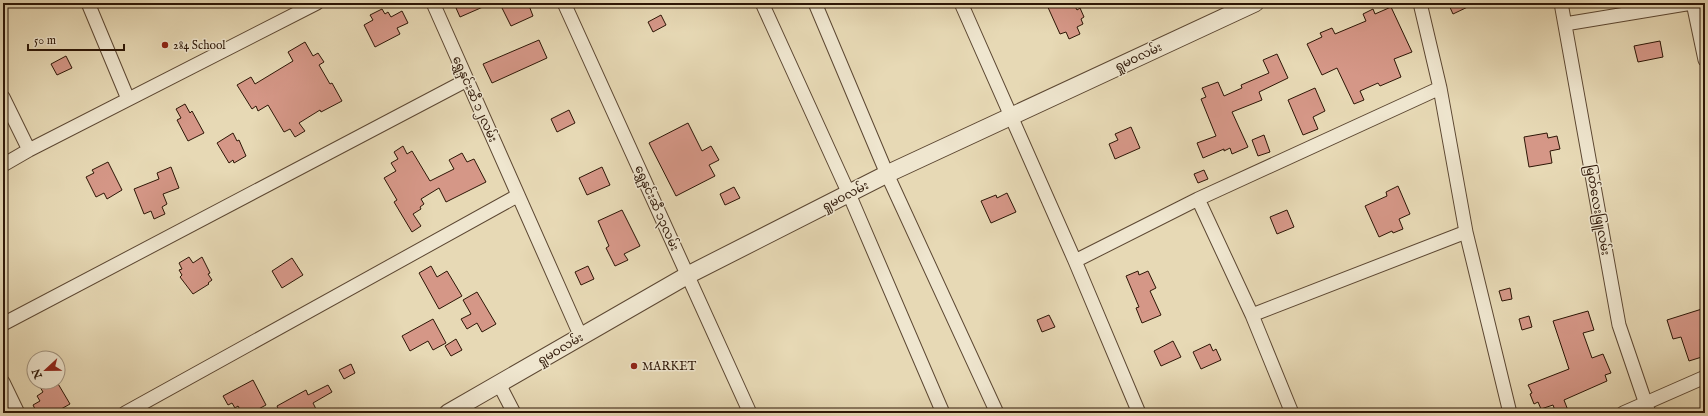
<svg xmlns="http://www.w3.org/2000/svg" width="1708" height="416" font-family="'IM FELL English','Noto Sans Myanmar',serif">
<style>
.building{fill:#d59787;stroke:#2d1606}
.lines{fill:none;stroke-linecap:round;stroke-linejoin:round}
.minor-casing{stroke:#5c4732;stroke-width:15}
.tertiary-casing{stroke:#5c4732;stroke-width:19}
.minor{stroke:#efe6cf;stroke-width:13}
.tertiary{stroke:#efe6cf;stroke-width:17}
.poi-dot{fill:#8f2418;stroke:#efe6cf;stroke-width:1.5}
.labels{text-anchor:middle;stroke-width:3;stroke-linejoin:round;paint-order:stroke}
.poi-label{font-size:12px;fill:#2d1606;stroke:#efe6cf;text-anchor:start}
.street-label{font-size:12px;fill:#2d1606;stroke:#efe6cf}
</style>
<rect width="100%" height="100%" fill="#e7d9b5"/>
<filter id="stains"><feTurbulence type="fractalNoise" baseFrequency=".005" numOctaves="4"/><feColorMatrix values="0 0 0 0 .2 0 0 0 0 .09 0 0 0 0 .02 0 0 0 .5 -.17"/></filter>
<radialGradient id="worn" r=".72"><stop offset=".6" stop-color="#630" stop-opacity="0"/><stop offset="1" stop-color="#630" stop-opacity=".3"/></radialGradient>
<!-- building -->
<path class="building" d="M467,3H492L460,17L456,8Z
M508,3H528L533,16L511,26L501,6Z
M1046,3H1073L1077,10L1080,8L1084,17L1081,19L1083,24L1077,27L1080,34L1069,39L1066,32L1060,34Z
M1448,3H1476L1453,14Z
M1391,7L1412,52L1394,59L1401,77L1380,86L1378,83L1360,91L1364,100L1354,104L1337,68L1322,75L1307,44L1322,37L1320,33L1332,28L1335,34L1366,21L1363,14L1373,9L1375,14Z
M382,9L385,14L388,12L391,17L402,11L408,23L397,28L400,34L375,47L364,25L373,20L370,15Z
M661,15L666,25L653,32L648,22Z
M539,40L547,58L492,83L483,64Z
M1660,41L1663,57L1638,62L1634,46Z
M305,42L313,56L318,53L324,62L319,65L330,84L332,83L342,101L321,112L320,110L299,123L305,131L295,137L290,129L284,132L268,105L258,111L256,106L252,109L237,85L251,77L255,84L293,61L288,52Z
M1277,54L1288,78L1259,92L1262,100L1232,112L1248,147L1232,154L1230,148L1224,151V149L1203,158L1197,143L1216,136L1201,99L1206,97L1202,88L1218,82L1224,96L1242,88L1241,85L1269,73L1263,60Z
M66,56L72,68L57,75L51,64Z
M1315,88L1325,111L1313,117L1318,129L1303,135L1288,100Z
M185,104L190,113L192,111L204,133L188,141L177,120L181,118L176,109Z
M569,110L575,123L557,132L551,119Z
M688,123L702,151L711,146L719,160L709,165L715,176L676,196L649,143Z
M1131,127L1140,148L1115,159L1109,144L1118,140L1115,134Z
M233,133L237,141L239,140L246,156L234,163L233,160L229,163L217,143Z
M1547,133L1548,138L1557,136L1560,149L1550,151L1552,163L1529,167L1524,137Z
M1264,135L1270,152L1258,156L1252,140Z
M403,146L407,154L412,151L430,181L454,169L449,160L462,153L467,162L474,159L486,182L446,202L439,188L421,199L424,204L420,207L421,209L413,214L421,226L412,232L394,202L397,200L384,178L396,171L391,163L398,159L394,152Z
M108,162L122,190L107,199L104,193L96,197L86,177L94,173L92,170Z
M171,167L179,188L163,194L167,204L162,207L165,214L154,219L151,211L144,214L134,189L159,179L157,173Z
M602,167L610,185L587,195L579,178Z
M1204,170L1208,179L1198,183L1194,174Z
M1398,186L1410,214L1399,219L1403,229L1393,233L1392,231L1379,237L1365,206L1387,196L1386,192Z
M734,187L740,198L725,205L720,194Z
M1007,193L1016,212L991,223L981,201L996,195L997,198Z
M622,210L640,246L624,254L628,260L615,266L606,248L609,246L598,221Z
M1287,210L1294,227L1277,234L1270,217Z
M189,257L193,263L202,257L210,273L208,274L212,280L208,283L209,284L193,294L180,277L182,275L179,270L182,269L179,263Z
M292,258L303,275L282,288L272,271Z
M431,266L437,277L447,271L462,296L439,309L419,273Z
M588,266L594,279L581,285L575,272Z
M1138,271L1139,275L1148,271L1156,288L1150,291L1161,315L1142,323L1136,308L1139,307L1126,276Z
M1510,288L1512,299L1502,301L1499,291Z
M477,292L496,324L482,332L477,323L467,329L461,319L471,314L463,300Z
M1705,308V356L1689,361L1681,337L1673,339L1667,320Z
M1588,311L1594,330L1583,333L1592,358L1603,354L1611,373L1605,375L1607,381L1564,400L1569,413H1556L1553,405L1541,409L1538,402L1534,404L1530,394L1532,393L1528,385L1569,369L1553,321Z
M1049,315L1055,327L1042,332L1037,320Z
M1529,316L1532,327L1522,330L1519,319Z
M433,319L446,343L433,350L428,341L410,351L402,336Z
M456,339L462,350L451,356L445,346Z
M1173,341L1181,357L1161,366L1154,351Z
M1210,344L1213,351L1216,349L1221,360L1201,369L1193,352Z
M351,364L355,373L344,379L339,370Z
M253,380L266,405L251,413H242L238,406L235,408L232,403L228,405L223,396Z
M37,382H57L70,404L54,413H37L33,405L40,401L37,396L43,392Z
M328,385L332,392L313,403L316,409L309,413H280L277,406L306,390L308,395Z"/>
<g class="lines">
<!-- minor casing -->
<g class="minor-casing">
<path id="minor" d="M88,3L128,99
M433,3L581,337
M564,3L750,413
M762,3L849,194L943,413
M815,3L887,174L997,413
M961,3L1075,261L1139,413
M1420,3L1440,88
M1561,3L1619,325L1649,413
M1693,3L1705,60
M1565,24L1692,3
M3,97L29,150
M3,165L29,150L317,3
M1466,232L1510,413
M1075,261L1198,199
M1252,315L1466,232L1440,88L1198,199L1252,315L1292,413
M3,324L467,80
M3,382L18,413
M499,384L514,413
M125,413L517,196
M1623,413L1705,377"/>
</g>
<!-- tertiary casing -->
<g class="tertiary-casing">
<path id="tertiary" d="M448,413L688,275L887,174L1255,3"/>
</g>
<!-- minor -->
<use href="#minor" class="minor"/>
<!-- tertiary -->
<use href="#tertiary" class="tertiary"/>
</g>
<!-- markers -->
<g class="poi-dot">
<circle cx="165" cy="45" r="4"/>
<circle cx="634" cy="366" r="4"/>
</g>
<g class="labels">
<!-- poi labels -->
<g class="poi-label">
<text x="173" y="49">284 School</text>
<text x="642" y="370">MARKET</text>
</g>
<!-- street labels -->
<g class="street-label">
<text transform="translate(1138 57) rotate(-25)" y="4">ရှုမဝလမ်း</text>
<text transform="translate(475 99) rotate(66)" y="4">ရွှေနှင်းဆီ ၁၂လမ်း</text>
<text transform="translate(845 196) rotate(-27)" y="4">ရှုမဝလမ်း</text>
<text transform="translate(657 208) rotate(66)" y="4">ရွှေနှင်းဆီ ၁၃လမ်း</text>
<text transform="translate(1598 210) rotate(80)" y="4">မြတ်လေးဖြူလမ်း</text>
<text transform="translate(560 349) rotate(-30)" y="4">ရှုမဝလမ်း</text>
</g>
</g>
<!-- margin -->
<rect width="1708" height="416" fill="none" stroke="#e7d9b5" stroke-width="16"/>
<rect x="4" y="4" width="1700" height="408" fill="none" stroke="#2d1606" stroke-width="2"/>
<rect x="8" y="8" width="1692" height="400" fill="none" stroke="#2d1606"/>
<!-- north arrow -->
<g transform="translate(46 370) rotate(248)"><circle r="19" fill="#efe6cf" stroke="#a1937f"/>
<path d="M0-3L7 15L0 10L-7 15Z" fill="#8f2418"/>
<text y="-6" font-size="11" font-weight="bold" text-anchor="middle" fill="#2d1606">N</text>
</g>
<!-- scale -->
<path d="M28 44v6h96v-6" fill="none" stroke="#2d1606" stroke-width="2"/>
<text x="34" y="44" font-size="12" fill="#2d1606" stroke="#efe6cf" stroke-width="3" paint-order="stroke">50 m</text>
<rect width="100%" height="100%" filter="url(#stains)"/>
<rect width="100%" height="100%" fill="url(#worn)"/>
</svg>
